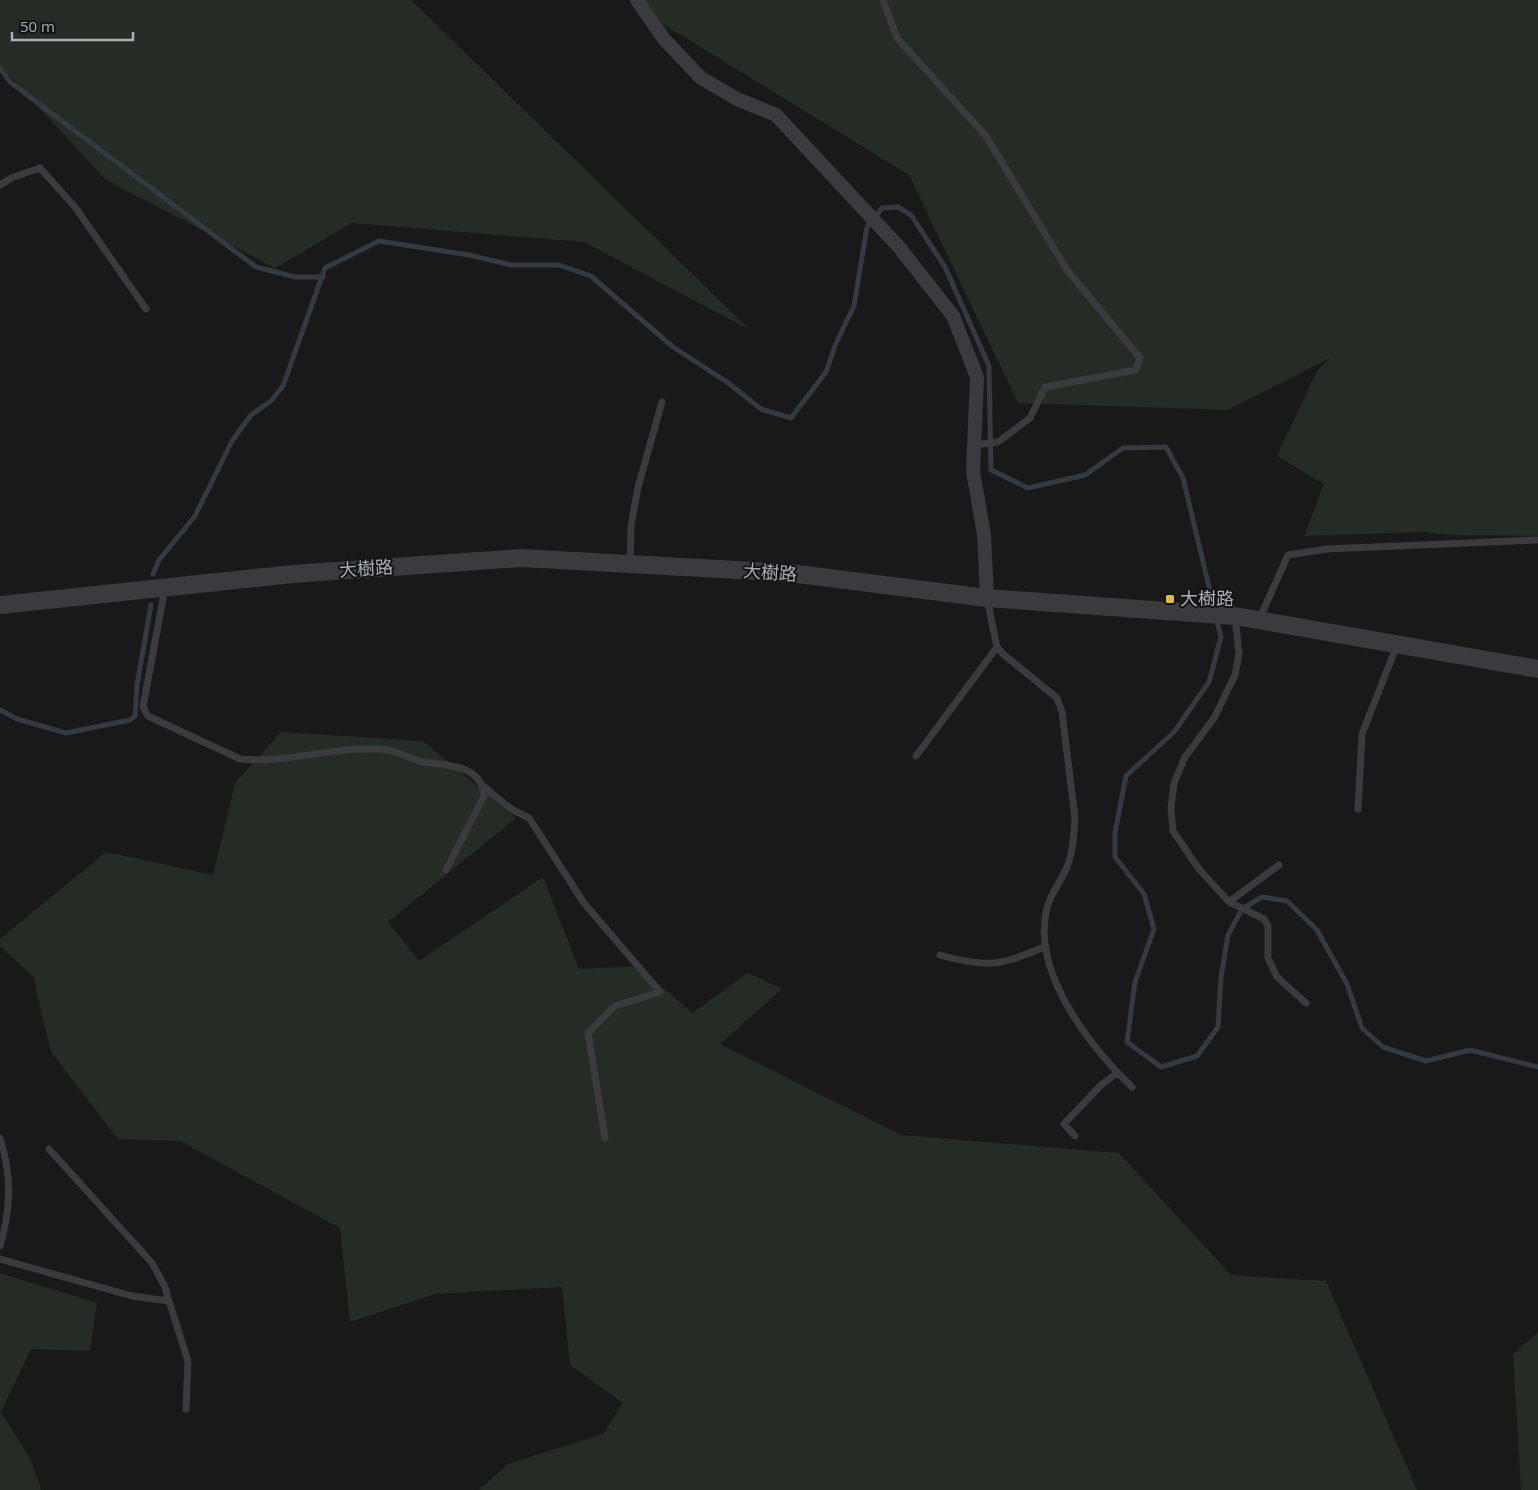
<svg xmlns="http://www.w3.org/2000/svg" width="1538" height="1490" font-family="'Open Sans','Noto Sans TC',sans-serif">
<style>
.green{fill:#252c26}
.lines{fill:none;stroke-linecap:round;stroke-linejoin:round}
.stream{stroke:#333a42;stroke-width:5}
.service{stroke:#3a3a3f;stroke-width:7}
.minor{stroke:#3a3a3f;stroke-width:14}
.tertiary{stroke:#3a3a3f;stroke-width:18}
.poi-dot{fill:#dfbb4c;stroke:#141415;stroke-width:2}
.labels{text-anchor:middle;stroke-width:4;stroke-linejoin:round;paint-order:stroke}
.street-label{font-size:18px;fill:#acafb9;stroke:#141415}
.poi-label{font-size:18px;fill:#acafb9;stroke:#141415;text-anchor:start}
</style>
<rect width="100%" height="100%" fill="#19191a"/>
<!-- green -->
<path class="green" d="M0,0H411L750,330L584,242L352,223L275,268L106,180L0,66Z
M643,0H1538V536L1452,535L1423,532L1304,536L1324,484L1277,456L1317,371L1330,358L1228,410L1018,403L909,175L663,24Z
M281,732L423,741L516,818L388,922L419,961L543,877L579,969L639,966L692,1013L748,973L782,989L720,1044L901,1135L1119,1153L1231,1275L1326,1281L1417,1490H479L508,1464L603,1434L623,1403L570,1365L562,1287L435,1294L350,1322L340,1228L180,1141L118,1139L51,1052L33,976L0,946V939L106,852L213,875L235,783Z
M0,1273L97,1303L90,1351L31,1349L1,1412L31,1460L41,1490H0Z
M1538,1332V1490H1521L1513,1354Z"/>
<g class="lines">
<!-- stream -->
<path class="stream" d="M0,68L10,82L256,267L295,277H323
M153,574L159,560L195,516L232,441L251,415L271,401L283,386L325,268L379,241L469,255L511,265H559L591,276L673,347L727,382L761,409L791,418L826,372L836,343L854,306L867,227L882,208L898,207L911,215L945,267L989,366L991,470L1028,488L1085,475L1123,448L1166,447L1183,478L1221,637L1209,682L1174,732L1126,776L1115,833V857L1144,894L1154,929L1135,982L1127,1042L1161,1067L1197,1056L1218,1027L1221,977L1228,935L1242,909L1262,897L1287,901L1317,930L1347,984L1362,1028L1383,1047L1426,1061L1470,1050L1538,1067
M0,710L17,719L66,733L130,720L135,716L137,685L151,605"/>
<!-- service -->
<path class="service" d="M883,0L897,38L986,136L1067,270L1140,358L1136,370L1045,387L1030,418L998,442L974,445
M0,185L11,178L40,168L75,207L146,309
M630,564L631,526L638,487L662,402
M165,588L143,707L148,716L240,759C289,764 339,744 388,750C401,751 412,761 424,762C447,765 482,765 484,796L446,870
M987,599L997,647L1003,654L1057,698L1062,712L1075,818C1074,833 1073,853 1067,867C1061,881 1051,893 1047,908C1031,971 1089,1046 1132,1087
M1235,616L1239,653L1235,675L1214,718L1185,757L1174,783L1171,808L1173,831L1199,869L1229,902L1264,919L1268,926V958L1277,977L1306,1003
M1259,620L1288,555L1327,549L1538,540
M916,756L997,647
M483,786L511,809L529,818L584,903L660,992L615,1006L588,1033L605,1138
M1358,809L1362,734L1397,645
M1229,902L1279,865
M940,955C987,968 1000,966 1044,947
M1075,1136L1064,1124L1101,1085L1117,1073
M0,1138C12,1176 11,1208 0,1246
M0,1259L132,1296L169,1301L165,1287L152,1263L49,1149
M169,1301L188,1361L186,1409"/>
<!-- minor -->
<path class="minor" d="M637,0L664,39L701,78L737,99L776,115L899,247L953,316L977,377L973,471L984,535L987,598"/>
<!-- tertiary -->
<path class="tertiary" d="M0,605L293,574L522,558L790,573L987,598L1235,616L1538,669"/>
</g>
<!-- markers -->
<rect class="poi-dot" x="1165" y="594" width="10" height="10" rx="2.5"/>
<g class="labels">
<!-- street labels -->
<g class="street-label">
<text transform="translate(366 569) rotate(-4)" y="6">大樹路</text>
<text transform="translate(770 573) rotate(4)" y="6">大樹路</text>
</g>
<!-- poi labels -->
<g class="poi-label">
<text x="1180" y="605">大樹路</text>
</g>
</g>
<!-- scale -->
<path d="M12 32v8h121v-8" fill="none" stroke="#acafb9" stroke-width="2.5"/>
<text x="20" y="32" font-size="15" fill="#acafb9" stroke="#141415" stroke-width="4" paint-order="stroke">50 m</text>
</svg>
